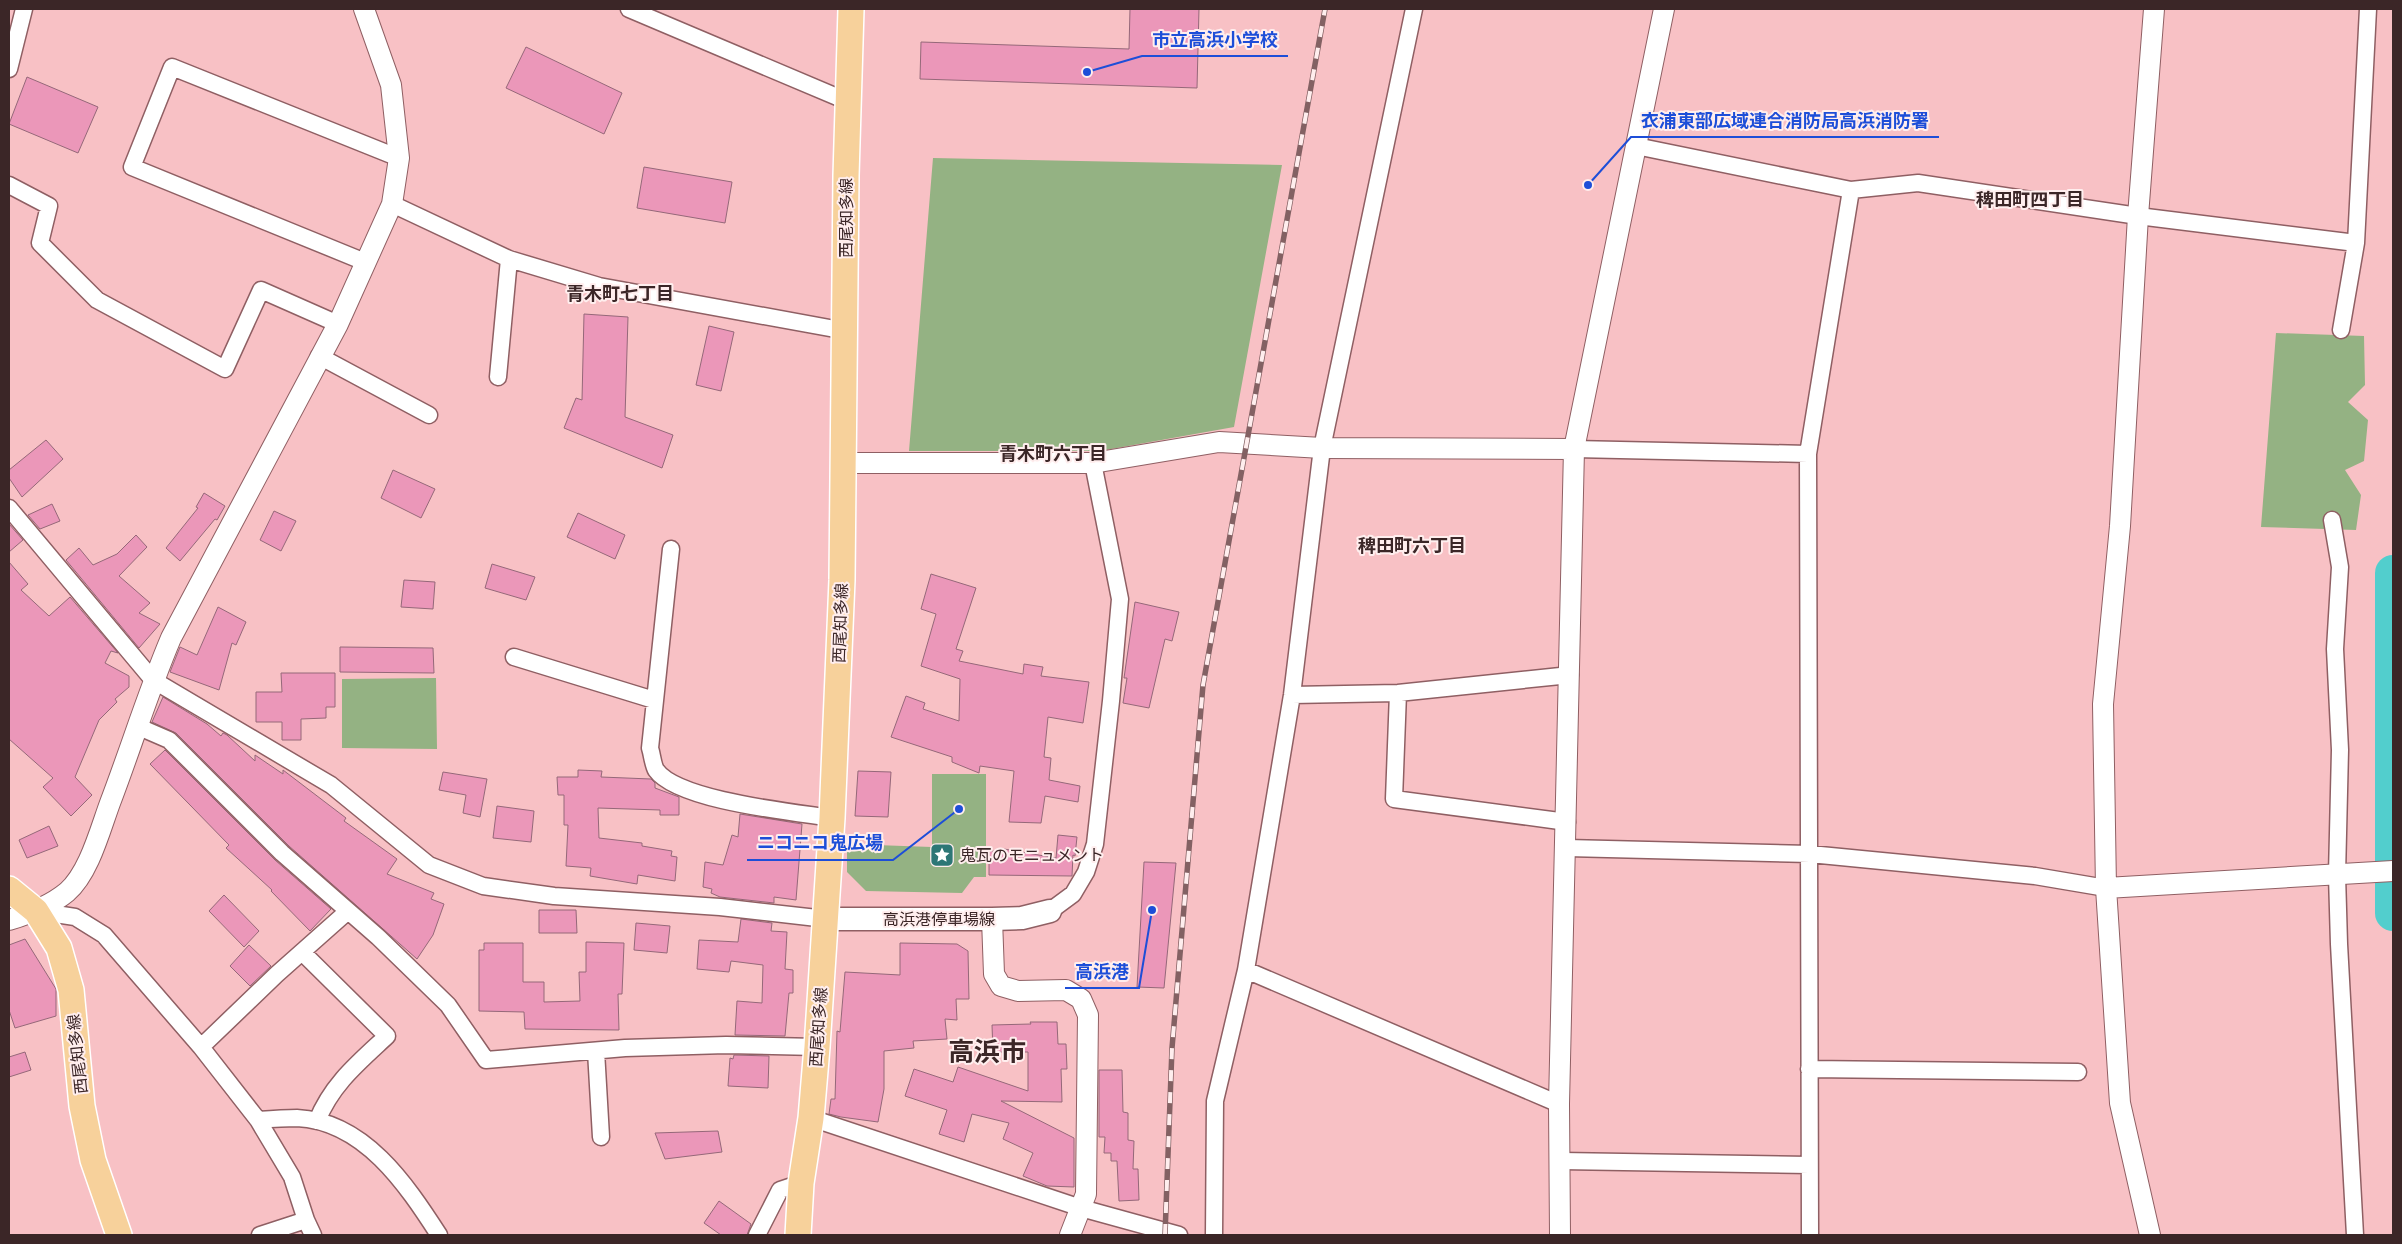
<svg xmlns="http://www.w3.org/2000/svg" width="2402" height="1244" font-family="'DM Sans','Noto Sans JP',sans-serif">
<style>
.green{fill:#94b283}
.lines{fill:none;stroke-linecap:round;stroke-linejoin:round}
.river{stroke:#52cecd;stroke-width:36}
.building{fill:#eb97b9;stroke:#956879}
.minor-casing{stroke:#8f5f63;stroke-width:19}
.tertiary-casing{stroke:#8f5f63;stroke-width:22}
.secondary-casing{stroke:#8f5f63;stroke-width:25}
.primary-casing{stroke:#fff;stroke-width:28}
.minor{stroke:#fff;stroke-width:16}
.tertiary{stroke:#fff;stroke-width:20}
.secondary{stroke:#fff;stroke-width:22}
.primary{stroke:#f7d19b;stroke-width:25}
.rail-casing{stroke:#836163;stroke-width:5.5}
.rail{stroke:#fee;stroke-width:4;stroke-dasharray:11;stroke-linecap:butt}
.labels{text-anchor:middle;stroke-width:4;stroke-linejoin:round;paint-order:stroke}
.street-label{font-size:16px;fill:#3b2627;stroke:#fee}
.poi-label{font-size:16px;fill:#3b2627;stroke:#fee;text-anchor:start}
.neighbourhood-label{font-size:18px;font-weight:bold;fill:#3b2627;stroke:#fee}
.town-label{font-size:26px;font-weight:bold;fill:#3b2627;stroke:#fee}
.leader{fill:none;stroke:#1d4ed8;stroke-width:2}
.callout-dot{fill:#1d4ed8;stroke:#fee;stroke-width:2}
.callout-label{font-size:18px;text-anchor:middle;font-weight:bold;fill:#1d4ed8;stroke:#fee;stroke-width:4;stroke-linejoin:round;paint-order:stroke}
</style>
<rect width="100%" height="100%" fill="#f8c1c5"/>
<!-- green -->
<path class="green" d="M933,158L1282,165L1234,427L1100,451H909Z
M2276,333L2364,336L2365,385L2348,402L2368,420L2364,461L2345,470L2361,495L2356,530L2261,527Z
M436,678L437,749L342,748V679Z
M932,774H986V877H974L962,893L866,891L847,872V844L932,847Z"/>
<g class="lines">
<!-- river -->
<path class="river" d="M2393,573V913"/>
</g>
<!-- building -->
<path class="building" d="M1130,9H1199L1197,88L920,79L921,42L1129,49Z
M526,47L622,93L604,134L506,88Z
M27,77L98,107L78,153L9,124Z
M644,167L732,182L725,223L637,208Z
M584,314L628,317L625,417L673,435L662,468L564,428L576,398L582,400Z
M709,326L734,332L721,391L696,385Z
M46,440L63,459L22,497L9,478V470Z
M393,470L435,489L421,518L381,498Z
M204,493L225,506L217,520L215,519L180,561L166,548L198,508L196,507Z
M52,504L60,521L40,529L28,515Z
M274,511L296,521L281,551L260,540Z
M578,513L625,535L615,559L567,537Z
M9,524L23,540L9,552Z
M136,535L147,547L119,576L150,603L139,613L160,624L139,648L66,560L79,548L93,565L117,554Z
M9,562L28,584L21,590L49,616L70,597L118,653L111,651L105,663L129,676V687L115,699L117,702L99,720L75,777L92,795L71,816L43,787L53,778L9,739Z
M492,564L535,577L526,600L485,588Z
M931,574L976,588L956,649L963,651L959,661L1023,674L1024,664L1043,667L1041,676L1089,682L1083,723L1048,717L1044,757L1051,758L1049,780L1080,786L1078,802L1045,796L1041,823L1009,822L1014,771L980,766L979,773L952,762V757L891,737L906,696L925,703L923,709L959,721L960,679L921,666L936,614L921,609Z
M404,580L435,582L433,609L401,607Z
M1135,602L1179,612L1172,641L1165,639L1149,708L1123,703L1127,678H1124Z
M218,607L246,622L236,645L232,643L219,690L170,672L180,647L197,655Z
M340,647L433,648L434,673L340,672Z
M281,673H335V707H326V718L301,719V740H282V722H256V692H282Z
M163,697L207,724L221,736L223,733L227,735L255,761V755L283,774V770L346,818L344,821L397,859L387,874L434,893L431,899L444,904L433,935L417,959L289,846L176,733L152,722Z
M165,750L275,860L331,909L310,931L271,891L272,890L226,848L229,845L150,764Z
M578,770L602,771L601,777L651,779L655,783V788L679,797V815H660V810L598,808L599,838L642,843V846L672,851L671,856L677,857L675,881L638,875L637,884L590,876L591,868L566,866L568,825H564V795H558L557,777H578Z
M858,771L891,772L888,817L855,816Z
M443,772L487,779L480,817L463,813L466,795L439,790Z
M497,806L534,811L531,842L493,838Z
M740,814L802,824L796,900L774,897V903L720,897L711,893L712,889L703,887L705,862L723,865L732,835L738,837Z
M49,826L58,846L27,858L19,840Z
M1058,835L1077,837L1075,856L1073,855L1072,876L989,875V851H1004V849L1056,858Z
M1144,862L1176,863L1164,988L1137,987Z
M224,895L259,931L244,947L209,911Z
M539,910H576L577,933H539Z
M741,919L772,923L771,931L787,932L785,969L793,970V993H789L785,1036L735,1035L737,1001L762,1003L763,965L731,961L729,972L697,969L699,940L738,942Z
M636,923L670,926L667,953L634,950Z
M25,939L56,989V1016L15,1028L9,1010V945Z
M586,942L624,943L622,994H618L619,1030L525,1029L524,1012L479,1011V950H484V943H523V982H544V1002L580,1001L579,972H586Z
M900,943L957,944L968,951L969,999H956L957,1020L945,1019L947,1039L913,1041L914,1048L884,1051V1089L878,1122L841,1117L829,1114L831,1099H835L837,1031L840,1032L845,972L900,975Z
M249,945L271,966L250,986L230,966Z
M1030,1022H1057L1058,1044H1066L1067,1069H1061L1062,1102L1001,1101L1074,1138V1187L1047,1186L1023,1176L1033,1153L1003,1139L1009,1123L972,1114L964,1142L939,1134L947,1110L905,1096L914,1069L953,1082L958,1067L1028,1091V1052H993L992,1025L1031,1024Z
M25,1052L31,1070L9,1077V1057Z
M734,1055L769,1056L768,1088L728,1086L730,1058L733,1059Z
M1099,1070H1122L1123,1112L1128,1113V1140L1134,1141L1133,1169H1138L1139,1200L1119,1201L1117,1161H1111V1153H1104L1105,1137H1099Z
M718,1131L722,1152L665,1159L655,1133Z
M719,1201L751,1224L747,1235H721L704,1223Z"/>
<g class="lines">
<!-- minor casing -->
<g class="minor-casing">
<path id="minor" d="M629,9L849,102
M9,69L24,9
M1636,146L1851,190L1808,454L1810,1235
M9,185L49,206L40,243L97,300L225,369L261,290L338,324
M1851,190L1918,183L2138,216L2356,243
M392,204L509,259L599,286L846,331
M365,262L132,167L172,67L399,158
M2341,330L2356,243L2368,9
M319,356L429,415
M498,377L509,259
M1574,449L1808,454
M9,508L153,680L331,785L429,865L483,886L554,896L720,907L826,919
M2332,520L2340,567L2335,649L2340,750L2337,875L2339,944L2355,1235
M671,549L650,748C652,754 653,765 656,770C678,801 793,812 832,818
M514,657L654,700
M1398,693L1394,799L1567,822
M1292,695L1398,693L1570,675
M139,727L169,740L282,853L378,937L448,1005L486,1060L625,1048L726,1045L817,1047
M1567,848L1810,854L2035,876L2106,888
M36,911L75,917L104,935L201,1047L258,1120L292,1177L306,1220L313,1235
M1050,911L1073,894L1086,872L1095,844L1111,701L1120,599L1093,463
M302,952L387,1036C358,1063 332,1084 317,1121
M1246,970L1559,1104
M201,1047L277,974L348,911
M596,1051L601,1137
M1809,1069L2078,1072
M811,1118L1081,1208L1179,1235
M258,1120C271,1119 284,1118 297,1118C364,1121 406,1184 439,1235
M1561,1161L1809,1165
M260,1235L306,1220
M757,1235L780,1190L801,1183
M1214,1235L1215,1101L1246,970L1292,695L1322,448L1414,9"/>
</g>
<!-- tertiary casing -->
<g class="tertiary-casing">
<path id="tertiary" d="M844,463H1093L1219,442L1322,448L1574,449
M2106,888L2393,871
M992,919L994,974L1001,986L1018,991L1066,990L1081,999L1088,1015L1086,1194L1070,1235
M9,920C29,914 50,906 67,892C89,873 100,830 110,803C131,748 148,692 171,638L338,324L392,204L399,158L391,85L364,9
M1560,1235L1559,1104L1574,449L1664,9
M2150,1235L2120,1103L2106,888L2103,704L2120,526L2138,216L2154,9"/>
</g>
<!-- secondary casing -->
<g class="secondary-casing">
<path id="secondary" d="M826,919H992L1022,918L1050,911"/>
</g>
<!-- primary casing -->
<g class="primary-casing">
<path id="primary" d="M9,889L36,911L59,948L71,990L82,1106L93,1160L119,1235
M798,1235L801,1183L811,1118L817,1047L832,818L842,580L846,176L851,9"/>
</g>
<!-- minor -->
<use href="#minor" class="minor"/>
<!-- tertiary -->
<use href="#tertiary" class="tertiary"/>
<!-- secondary -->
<use href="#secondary" class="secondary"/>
<!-- primary -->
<use href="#primary" class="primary"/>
<!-- rail casing -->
<g class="rail-casing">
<path id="rail" d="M1165,1235L1172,1048L1203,685L1325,9"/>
</g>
<!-- rail -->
<use href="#rail" class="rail"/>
</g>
<!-- icons -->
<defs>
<g id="sight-square" transform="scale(1.25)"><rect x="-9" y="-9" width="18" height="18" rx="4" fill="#2d7776" stroke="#fee"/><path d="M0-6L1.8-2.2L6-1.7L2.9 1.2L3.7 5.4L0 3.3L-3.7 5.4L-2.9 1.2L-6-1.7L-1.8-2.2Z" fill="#fff"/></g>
</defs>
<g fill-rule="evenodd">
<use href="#sight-square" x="942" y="855"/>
</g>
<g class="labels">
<!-- street labels -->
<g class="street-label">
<text transform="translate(846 218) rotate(-90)" y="6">西尾知多線</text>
<text transform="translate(840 623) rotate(-88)" y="6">西尾知多線</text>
<text x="939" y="925">高浜港停車場線</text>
<text transform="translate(818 1027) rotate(-86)" y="6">西尾知多線</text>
<text transform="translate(77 1054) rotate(-96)" y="6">西尾知多線</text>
</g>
<!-- poi labels -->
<g class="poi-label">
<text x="960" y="861">鬼瓦のモニュメント</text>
</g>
<!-- neighbourhood labels -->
<g class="neighbourhood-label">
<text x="2030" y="206">稗田町四丁目</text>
<text x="620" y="300">青木町七丁目</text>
<text x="1053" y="460">青木町六丁目</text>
<text x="1412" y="552">稗田町六丁目</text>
</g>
<!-- town labels -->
<g class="town-label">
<text x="987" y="1061">高浜市</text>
</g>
</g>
<!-- callouts -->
<path class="leader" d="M1087 72L1142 56H1288M1588 185L1631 137H1939M959 809L893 860H747M1152 910L1139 988H1065"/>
<g class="callout-dot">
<circle cx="1087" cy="72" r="5"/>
<circle cx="1588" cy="185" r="5"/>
<circle cx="959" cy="809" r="5"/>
<circle cx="1152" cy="910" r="5"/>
</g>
<g class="callout-label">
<text x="1215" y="46">市立高浜小学校</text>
<text x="1785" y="127">衣浦東部広域連合消防局高浜消防署</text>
<text x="820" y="849">ニコニコ鬼広場</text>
<text x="1102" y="978">高浜港</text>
</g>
<!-- border -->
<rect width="2402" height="1244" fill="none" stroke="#3b2627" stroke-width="20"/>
</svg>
